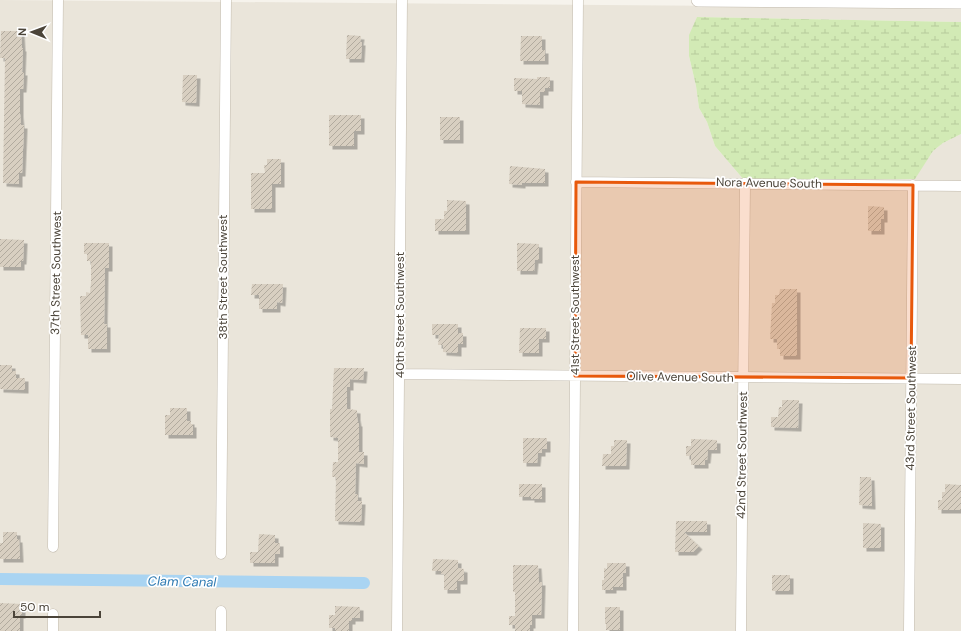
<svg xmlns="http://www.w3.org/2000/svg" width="961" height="631" font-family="'DM Sans',sans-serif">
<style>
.residential{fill:#eae5da}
.wetland{fill:url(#wetland-marsh)}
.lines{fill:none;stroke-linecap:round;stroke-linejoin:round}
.canal{stroke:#a9d4f2;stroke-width:12}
.building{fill:url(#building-hatch);filter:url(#shadow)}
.minor-casing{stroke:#c2bbae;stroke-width:11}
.tertiary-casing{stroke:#c2bbae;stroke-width:14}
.minor{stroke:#fff;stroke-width:10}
.tertiary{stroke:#fff;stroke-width:13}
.marked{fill:#e8590c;fill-opacity:0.2;stroke:#e8590c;stroke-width:3;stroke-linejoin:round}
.labels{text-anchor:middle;stroke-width:3.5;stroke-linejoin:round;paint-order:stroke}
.street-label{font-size:12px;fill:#4b4439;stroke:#fff}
.water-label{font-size:13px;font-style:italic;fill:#2e7ab2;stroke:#fff}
</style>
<defs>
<pattern id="wetland-marsh" width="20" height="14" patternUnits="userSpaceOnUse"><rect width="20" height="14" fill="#d2eab5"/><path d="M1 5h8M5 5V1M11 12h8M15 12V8" fill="none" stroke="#b6ca9c"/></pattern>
<pattern id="building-hatch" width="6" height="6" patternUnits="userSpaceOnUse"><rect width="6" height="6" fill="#d8cfc1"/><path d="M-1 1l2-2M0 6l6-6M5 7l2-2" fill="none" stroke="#b1aa9e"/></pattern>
<filter id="shadow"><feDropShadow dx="3.5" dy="3.5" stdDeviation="0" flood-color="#0004"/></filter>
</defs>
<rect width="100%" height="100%" fill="#f6f3ec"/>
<!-- residential -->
<path class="residential" d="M0,0L961,8V22L697,17L689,56L696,86L699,108L707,122L715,146L744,180L914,179L933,151L943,143L961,134V631H0Z"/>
<!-- wetland -->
<path class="wetland" d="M697,17L961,22V134L943,143L933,151L915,179L744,180L715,146L707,122L699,108L696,86L689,56V35Z"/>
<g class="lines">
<!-- canal -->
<path class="canal" d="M0,579L364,583"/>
</g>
<!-- building -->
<path class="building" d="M1,31H21L22,48H23L22,72H24L23,89H20V114L21,125H24L22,173H19V184L3,183L5,58H0Z
M347,35L361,36L360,42H362L361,59H346Z
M521,36H542V50H545V61H520Z
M183,75H197L196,103L182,102Z
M537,77H550V88H545V92H540V105L522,104V91H514V78L537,79Z
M329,115H361V131H354V146H329Z
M440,117H460V140H440Z
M267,159H281V184H272V209H251V173H265L264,165H267Z
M510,166L545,169V183H522V185L509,184Z
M447,200L466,201V231H435V219H444V211H447Z
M868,206L884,207V219H881V231H868Z
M0,239L24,240L23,261H21V267H0Z
M84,243H109V268H105L104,324H107V349H88V335H81L80,296H86V292L90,293L91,282V261H87V254H84Z
M517,243L539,244V260H535L534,271H517Z
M252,284H283L282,303L277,302V309H259V295H251Z
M780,289H797V356H780V349H777V339H770L772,303H775V295H779Z
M432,324H458V333H463V344H458V353L443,352V345H438L439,335H432Z
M520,328H546V339H539V353H519Z
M0,365H12V371H16V378H25V390L0,389Z
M334,368H364L363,380L350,379V387H347V409L357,410V417L358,423H359V452H364V464L356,463L355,494H358V501H362L361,522L335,521L336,477H332L333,462H338V438L330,437V409H332Z
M782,400H799L798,428L771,427V417H778L779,407H782Z
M170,408H187V421H191V424H193V435H165V415H170Z
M523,438H547V449H542V453H538L537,463H523Z
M691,439L717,440V450H708L707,460H705V465H691V456H686V446H691Z
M614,440H627L626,466H602L603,454H611V446H614Z
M860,477H871L872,506L859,505Z
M519,484H542V499H531V497H519Z
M945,484L961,485V510H938V500H942V492H945Z
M676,521H707V532H684L699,546L693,552H675Z
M863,523L881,524V548H863Z
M3,532H17V539H19L20,559H0V543H3Z
M259,534L275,535V543H280V554H275V563H250V552H258Z
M433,559L458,560V568L464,569V581H457V590H444V574H441V571H432Z
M607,563H626V573H623V587H613V590H602V580H604V568L607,569Z
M513,565H538L539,582H542L541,615H532V625H530V631H515V625H509V616H515V592H513Z
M772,575H790V591H772Z
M0,603L22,604V615H20V631H0Z
M335,606L360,607V618H352V621H349V631H335V628H329V615H335Z
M605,607H620V630H606V624H605Z"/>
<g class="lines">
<!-- minor casing -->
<g class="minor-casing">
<path id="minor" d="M576,182L961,186
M399,374L961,379
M53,547L58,0
M221,554L226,0
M53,614V631
M221,631V611
M397,631L402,0
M573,631L578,0
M741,631L745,183
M909,631L913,185"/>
</g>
<!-- tertiary casing -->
<g class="tertiary-casing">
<path id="tertiary" d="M698,0L961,2"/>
</g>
<!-- minor -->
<use href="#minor" class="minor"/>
<!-- tertiary -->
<use href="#tertiary" class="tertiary"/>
</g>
<!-- marked area -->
<path class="marked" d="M576,182L913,185L911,378L575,376Z"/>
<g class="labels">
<!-- street labels -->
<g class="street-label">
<text transform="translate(769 183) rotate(1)" y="4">Nora Avenue South</text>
<text transform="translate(56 273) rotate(-89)" y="4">37th Street Southwest</text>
<text transform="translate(223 277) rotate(-90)" y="4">38th Street Southwest</text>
<text transform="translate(400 315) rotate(-90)" y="4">40th Street Southwest</text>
<text transform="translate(575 315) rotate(-90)" y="4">41st Street Southwest</text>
<text transform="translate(680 377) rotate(1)" y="4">Olive Avenue South</text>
<text transform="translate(911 408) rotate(-89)" y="4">43rd Street Southwest</text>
<text transform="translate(742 455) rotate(-89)" y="4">42nd Street Southwest</text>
</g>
<!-- water labels -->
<g class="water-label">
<text transform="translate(182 581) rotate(1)" y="5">Clam Canal</text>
</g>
</g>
<!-- north arrow -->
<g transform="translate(32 32) rotate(271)" stroke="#ffffff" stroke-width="3" paint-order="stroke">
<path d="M0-3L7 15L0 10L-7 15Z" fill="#4b4439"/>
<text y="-6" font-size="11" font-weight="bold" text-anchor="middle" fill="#4b4439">N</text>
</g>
<!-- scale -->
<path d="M14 611v6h86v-6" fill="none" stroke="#4b4439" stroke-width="2"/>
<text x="20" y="611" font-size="12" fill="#4b4439" stroke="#ffffff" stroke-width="3" paint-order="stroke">50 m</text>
</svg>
